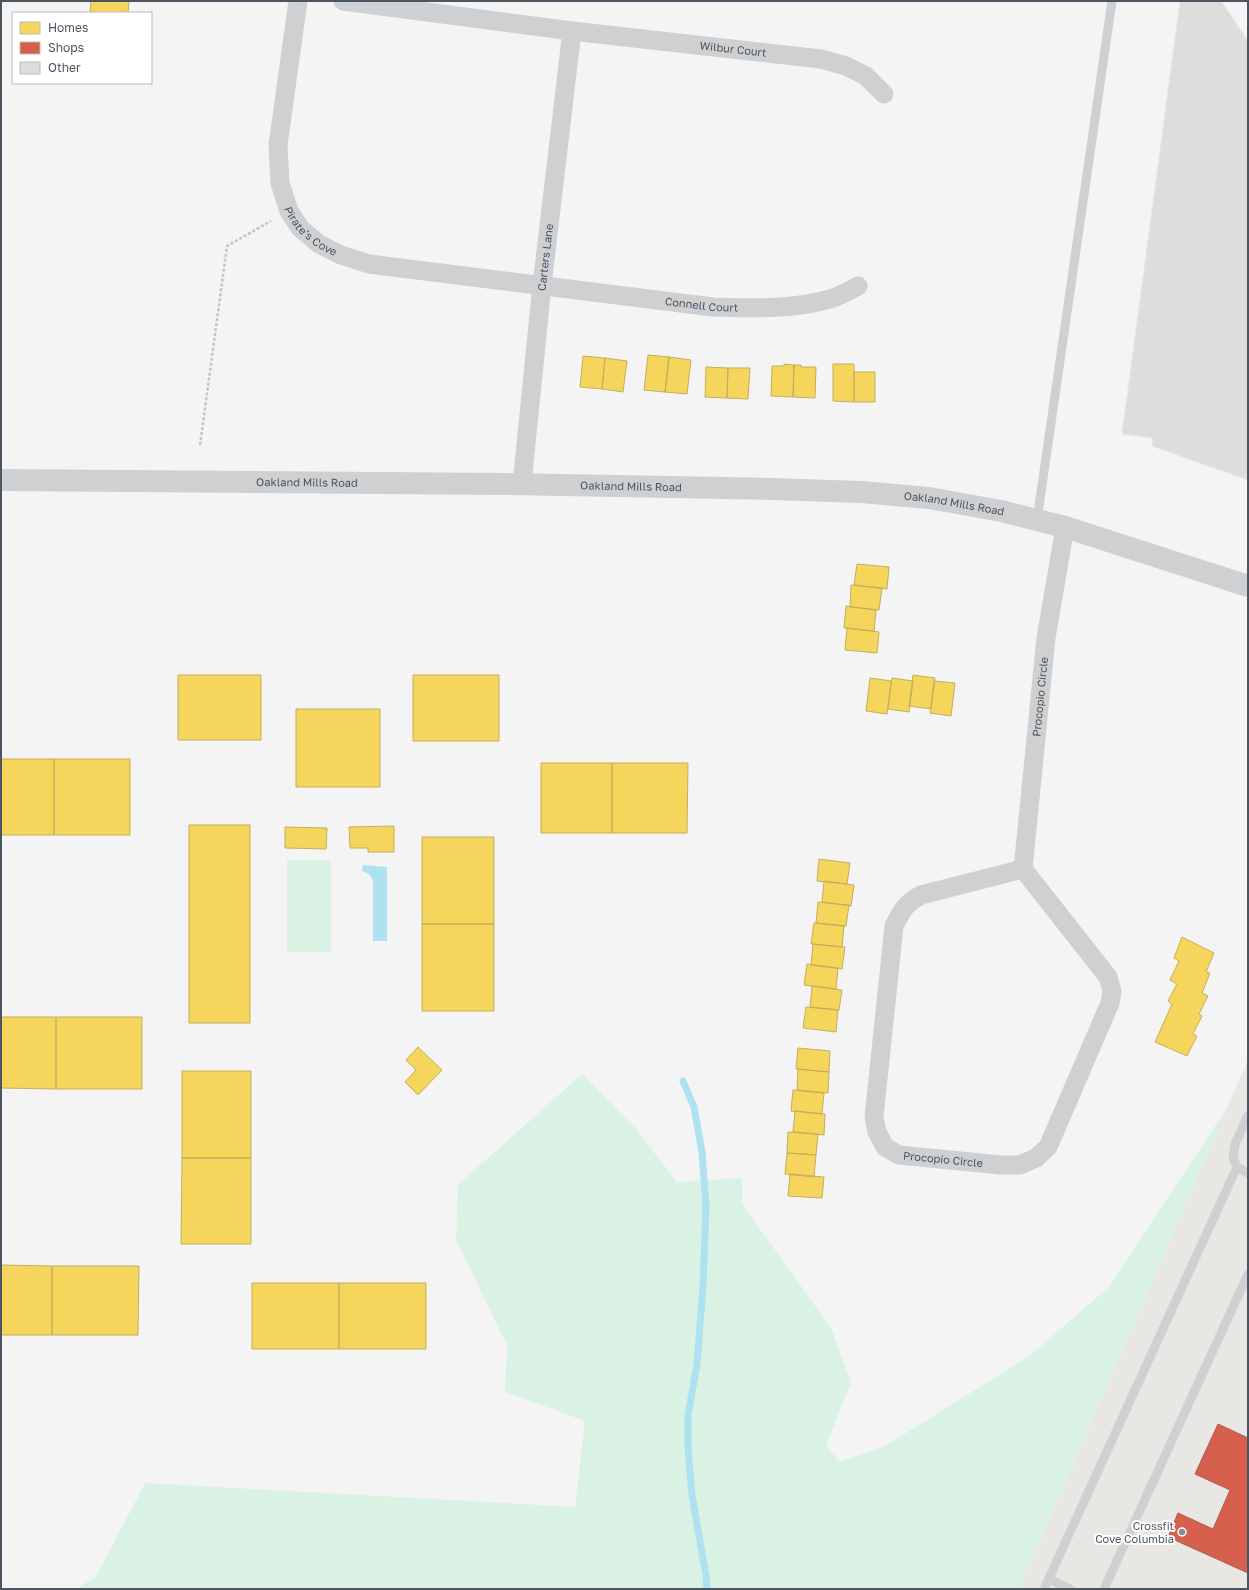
<svg xmlns="http://www.w3.org/2000/svg" width="1249" height="1590" font-family="'Golos Text',sans-serif">
<style>
.commercial{fill:#e8e7e3}
.green{fill:#d9f2e3}
.water{fill:#aee2f0}
.homes{fill:#f6d55c;stroke:#c2af5e}
.shops{fill:#d6604d;stroke:#ac5d53}
.lines{fill:none;stroke-linecap:round;stroke-linejoin:round}
.stream{stroke:#aee2f0;stroke-width:7}
.building{fill:#ddddde;stroke:#e5e6e7}
.path{stroke:#bcc7c4;stroke-width:2.5;stroke-dasharray:3 2;stroke-linecap:butt}
.service{stroke:#ced0d2;stroke-width:9}
.minor{stroke:#ced0d2;stroke-width:19}
.tertiary{stroke:#ced0d2;stroke-width:22}
.poi-dot{fill:#868d94;stroke:#fff;stroke-width:1.5}
.labels{text-anchor:middle;stroke-width:4;stroke-linejoin:round;paint-order:stroke}
.street-label{font-size:11px;fill:#4a5661;stroke:#fff}
.poi-label{font-size:11px;fill:#4a5661;stroke:#fff;text-anchor:end}
</style>
<rect width="100%" height="100%" fill="#f4f4f4"/>
<!-- commercial -->
<path class="commercial" d="M1248,1060V1589H1018L1043,1533Z"/>
<!-- green -->
<path class="green" d="M287,860H331V952H287Z
M582,1074L635,1128L677,1182L742,1178V1204L831,1328L851,1382L826,1446L840,1462L885,1446L1028,1357L1109,1287L1229,1105L1043,1533L1018,1589H76L96,1577L145,1483L575,1507L585,1421L505,1392L507,1345L456,1240L458,1185Z"/>
<!-- water -->
<path class="water" d="M363,865L387,867V941H373V880L369,874L362,871Z"/>
<!-- homes -->
<path class="homes" d="M91,1H129L128,13H90Z
M648,355L669,357L665,392L644,390Z
M583,356L605,358L602,389L580,387Z
M669,357L691,360L687,394L665,392Z
M605,358L627,361L623,392L602,389Z
M784,364L794,365L793,397L771,396L772,366H784Z
M833,364H854V402L833,401Z
M794,365H801V367H816L815,398L793,397Z
M706,367L728,368L727,398L705,397Z
M728,368H750L748,399L727,398Z
M854,372H875V402H854Z
M857,564L889,567L887,589L854,585Z
M851,585L882,588L879,610L850,607Z
M846,606L876,610L874,631L844,628Z
M847,628L879,632L877,653L845,650Z
M178,675H261V740H178Z
M413,675H499V741H413Z
M913,675L935,678L931,709L909,706Z
M870,678L891,681L887,714L866,711Z
M892,678L913,681L909,712L888,709Z
M934,681L955,683L951,716L930,713Z
M296,709H380V787H296Z
M1,759H54V835H1Z
M54,759H130V835H54Z
M541,763H612V833H541Z
M612,763H688L687,833H612Z
M189,825H250V1023H189Z
M394,826V852H368V848H350L349,827Z
M285,827L327,828L326,849L285,848Z
M422,837H494V924H422Z
M819,859L850,863L847,884L817,881Z
M824,881L854,885L851,906L822,902Z
M818,902L849,905L846,926L816,923Z
M814,923L844,926L842,947L811,944Z
M422,924H494V1011H422Z
M1182,937L1214,953L1206,972L1210,973L1202,993L1208,996L1199,1014L1202,1016L1193,1034L1197,1036L1187,1056L1155,1042L1172,1004L1168,1001L1177,984L1170,980L1179,961L1174,958Z
M813,944L845,947L842,969L811,965Z
M807,964L838,968L836,989L804,985Z
M812,986L842,990L839,1010L810,1007Z
M806,1007L838,1010L836,1032L803,1028Z
M1,1017H56V1089L1,1088Z
M56,1017H142V1089H56Z
M418,1047L442,1070L418,1095L405,1082L416,1070L406,1060Z
M798,1048L830,1051L829,1072L796,1069Z
M798,1069L829,1072L828,1093L797,1090Z
M182,1071H251V1158H182Z
M793,1090L824,1093L822,1114L791,1111Z
M795,1111L825,1114L824,1135L793,1132Z
M788,1132L818,1134L816,1155L787,1153Z
M787,1153L816,1155L814,1177L785,1174Z
M182,1158H251V1244H181Z
M790,1174L824,1177L822,1198L788,1196Z
M1,1265L52,1266V1335H1Z
M52,1266H139L138,1335H52Z
M252,1283H339V1349H252Z
M339,1283H426V1349H339Z"/>
<!-- shops -->
<path class="shops" d="M1218,1424L1248,1438V1573L1168,1537L1178,1513L1213,1529L1230,1490L1195,1474Z"/>
<g class="lines">
<!-- stream -->
<path class="stream" d="M683,1081L694,1107L702,1152L706,1206L703,1286L697,1364L688,1415V1448L692,1495L706,1576L707,1589"/>
</g>
<!-- building -->
<path class="building" d="M1180,1H1221L1248,41V480L1152,446L1153,438L1122,434Z"/>
<g class="lines">
<!-- path -->
<path class="path" d="M200,445L227,246L271,221"/>
<!-- service -->
<path class="service" d="M1037,520L1112,1
M1248,1116L1235,1144L1233,1158L1237,1167L1248,1173
M1049,1579L1070,1589
M1044,1589L1237,1167
M1104,1589L1248,1274"/>
<!-- minor -->
<g class="minor">
<path id="s1" d="M298,1L278,145L280,183L289,211L300,228L319,244L341,255L369,264L713,307C753,308 791,310 830,299C840,296 849,291 858,286"/>
<path id="s2" d="M343,1L572,31L821,59L846,66L866,76L884,94"/>
<path id="s3" d="M522,484L542,285L572,31"/>
<path id="s4" d="M1023,869L921,895C906,903 902,910 894,926L874,1117L877,1132L885,1147L899,1155L1001,1165H1020L1036,1158L1048,1147L1110,1003L1112,991L1108,977L1023,869L1046,638L1065,527"/>
</g>
<!-- tertiary -->
<path class="tertiary" id="s5" d="M1,480L508,484L772,489L861,492L929,498L1001,511L1065,527L1248,586"/>
</g>
<!-- markers -->
<circle class="poi-dot" cx="1182" cy="1532" r="4"/>
<g class="labels">
<!-- street labels -->
<g class="street-label">
<text dy="4" stroke="none"><textPath href="#s2" startOffset="393">Wilbur Court</textPath></text>
<text dy="4" stroke="none"><textPath href="#s1" startOffset="243">Pirate's Cove</textPath></text>
<text dy="4" stroke="none"><textPath href="#s3" startOffset="228">Carters Lane</textPath></text>
<text dy="4" stroke="none"><textPath href="#s1" startOffset="647">Connell Court</textPath></text>
<text dy="4" stroke="none"><textPath href="#s5" startOffset="306">Oakland Mills Road</textPath></text>
<text dy="4" stroke="none"><textPath href="#s5" startOffset="630">Oakland Mills Road</textPath></text>
<text dy="4" stroke="none"><textPath href="#s5" startOffset="954">Oakland Mills Road</textPath></text>
<text dy="4" stroke="none"><textPath href="#s4" startOffset="1037">Procopio Circle</textPath></text>
<text dy="4" stroke="none"><textPath href="#s4" startOffset="432">Procopio Circle</textPath></text>
</g>
<!-- poi labels -->
<g class="poi-label">
<text x="1174" y="1530">Crossfit<tspan x="1174" dy="13">Cove Columbia</tspan></text>
</g>
</g>
<!-- border -->
<rect width="1249" height="1590" fill="none" stroke="#4a5661" stroke-width="4"/>
<!-- legend -->
<rect x="12" y="12" width="140" height="72" fill="#ffffff" stroke="#b7bbc0"/>
<rect x="20" y="22" width="20" height="12" fill="#f6d55c" stroke="#b7bbc0"/>
<text x="48" y="32" font-size="12" fill="#4a5661">Homes</text>
<rect x="20" y="42" width="20" height="12" fill="#d6604d" stroke="#b7bbc0"/>
<text x="48" y="52" font-size="12" fill="#4a5661">Shops</text>
<rect x="20" y="62" width="20" height="12" fill="#ddddde" stroke="#b7bbc0"/>
<text x="48" y="72" font-size="12" fill="#4a5661">Other</text>
</svg>
